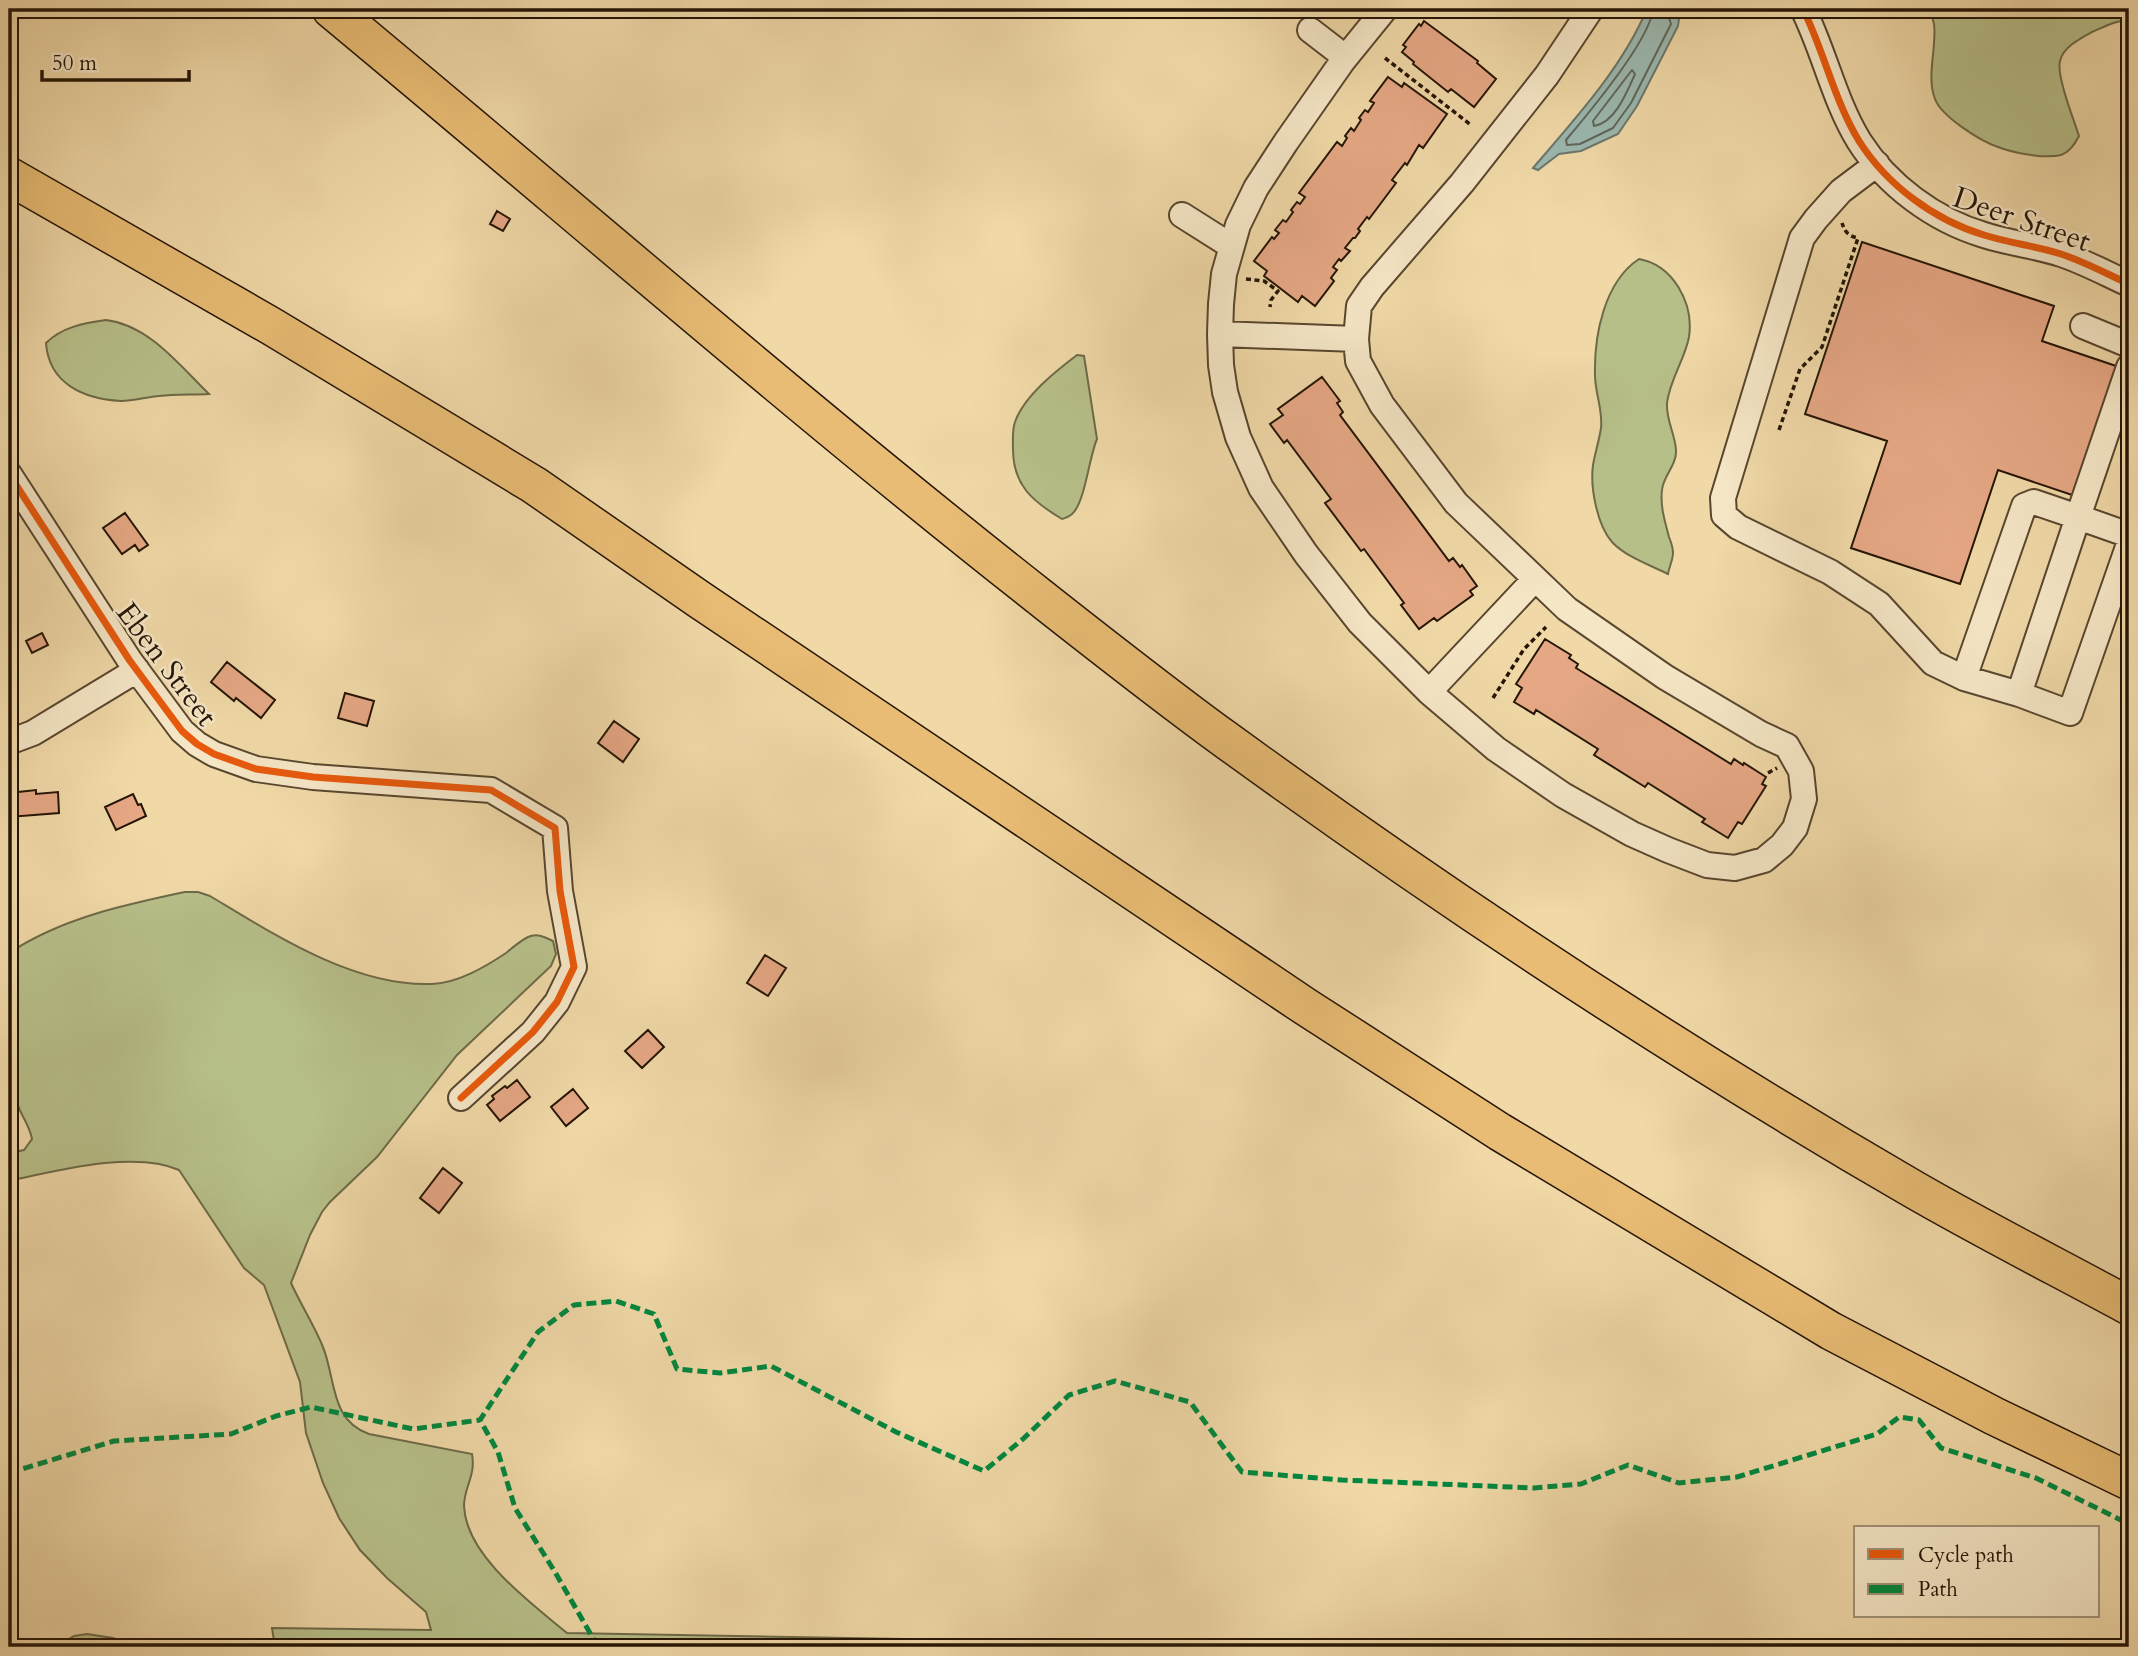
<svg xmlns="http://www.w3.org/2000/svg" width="2138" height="1656" font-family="Cardo,serif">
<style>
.green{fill:#b7bf89;stroke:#6e6a48;stroke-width:2}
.water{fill:#9bb8af;stroke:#6c776b;stroke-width:2}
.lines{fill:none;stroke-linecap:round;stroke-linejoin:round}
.shore{stroke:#60665a;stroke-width:2}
.building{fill:#e5a784;stroke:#251506;stroke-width:2}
.minor-casing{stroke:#58462e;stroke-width:28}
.highway-casing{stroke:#251506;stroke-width:40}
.path{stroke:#251506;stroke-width:3.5;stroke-dasharray:5 3.5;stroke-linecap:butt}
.minor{stroke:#f5e6c6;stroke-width:24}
.highway{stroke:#e8bc74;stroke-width:37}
.quiet{stroke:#00873e;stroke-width:5;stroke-dasharray:10 5;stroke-linecap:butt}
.cycleway-casing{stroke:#f5e6c6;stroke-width:11}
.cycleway{stroke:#e8590c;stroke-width:7}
.labels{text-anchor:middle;stroke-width:5;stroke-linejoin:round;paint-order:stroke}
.street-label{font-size:30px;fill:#251506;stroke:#f5e6c6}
</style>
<rect width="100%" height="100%" fill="#f0d8a7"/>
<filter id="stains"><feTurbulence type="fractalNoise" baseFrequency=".00286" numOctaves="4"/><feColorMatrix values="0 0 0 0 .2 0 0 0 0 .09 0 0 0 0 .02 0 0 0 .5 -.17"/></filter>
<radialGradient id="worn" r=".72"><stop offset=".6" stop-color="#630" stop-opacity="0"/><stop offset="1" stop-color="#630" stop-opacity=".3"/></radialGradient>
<!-- green -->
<path class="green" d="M1929,9H2129V20C2116,20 2104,27 2092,32C2081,38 2063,47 2060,61C2056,75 2074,120 2079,136C2075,144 2070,152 2061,155C2045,159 2013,153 1998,147C1980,141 1941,116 1935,99C1926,76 1937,48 1934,24C1933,19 1931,14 1929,9Z
M1639,259C1673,265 1694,303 1689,337C1685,359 1670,379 1667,403C1666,420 1675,434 1676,450C1677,465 1663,476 1662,490C1660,506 1665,522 1669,537C1671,542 1673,548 1673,553C1673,560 1669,567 1668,574C1650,565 1626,557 1612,542C1597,525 1590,487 1593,465C1595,453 1599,441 1601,428C1603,410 1595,393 1595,375C1594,336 1604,282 1639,259Z
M106,320C149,325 180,366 209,394C193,395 176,394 159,396C147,397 133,401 121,401C84,399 49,384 46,343C62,327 84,323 106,320Z
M1077,355L1084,356L1097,439C1089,457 1085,503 1072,514C1069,517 1065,518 1062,519C1032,501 1013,485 1013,449C1013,440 1012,430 1015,422C1024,396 1056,371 1077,355Z
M185,892H198L210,896C275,935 354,987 432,984C458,983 485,967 506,953C512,948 520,941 528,937C537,933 545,937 553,941L556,954L551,966L457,1055L377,1157L330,1202L322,1212L310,1235L291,1283C301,1305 314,1325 323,1347C336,1380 330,1420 369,1434L472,1454C476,1476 464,1487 464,1506C466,1556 531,1603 567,1633L1246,1645L1248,1647H275L272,1628L431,1630L426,1612L387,1578L360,1550L339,1518L323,1483L306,1433L300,1382L264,1285L244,1268L179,1170C135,1150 56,1171 9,1181V1153L24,1150L32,1139C29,1123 20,1115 17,1102C13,1088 13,1077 9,1062V953C62,918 124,905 185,892Z
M87,1634L113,1638L136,1647H55L74,1636Z"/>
<!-- water -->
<path class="water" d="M1647,9H1674L1673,11L1679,19L1678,26L1637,106L1618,134L1581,151L1559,154L1538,170L1533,168C1575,119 1622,68 1647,9Z"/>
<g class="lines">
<!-- shore -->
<path class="shore" d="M1653,9C1650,40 1588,114 1566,140L1567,145L1580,144L1613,128L1631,103L1671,24L1666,9
M1632,70L1635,74C1627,92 1615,123 1594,126L1593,121Z"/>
</g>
<!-- building -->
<path class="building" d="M1424,21L1478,61L1477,63L1496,79L1474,107L1451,89L1448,92L1413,64L1414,62L1402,52L1406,47L1403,45L1419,24L1421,26Z
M1388,77L1402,87L1404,83L1447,114L1423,148L1419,145L1407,165L1405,163L1392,180L1396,183L1369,219L1367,217L1358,229L1360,231L1355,238H1353L1345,248L1350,251L1341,261L1339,259L1333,267L1337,270L1331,278L1334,281L1315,306L1302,296L1298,302L1264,276L1267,271L1254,261L1272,237L1274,239L1279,233L1275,230L1283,220L1286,222L1293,212L1291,210L1297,202L1300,204L1305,197L1299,193L1337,142L1342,146L1347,138L1345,136L1351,128L1354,131L1361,120L1359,118L1365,110L1368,112L1374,103L1370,101Z
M497,211L510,219L503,231L490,224Z
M1862,242L2054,306L2042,341L2122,368L2078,497L1998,470L1960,584L1851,548L1887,441L1805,414Z
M1322,377L1340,401L1337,403L1343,412L1340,415L1449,561L1453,558L1460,567L1462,565L1477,586L1470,591L1473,595L1437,621L1434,618L1419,629L1401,605L1404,603L1364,549L1361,551L1325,503L1331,499L1287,440L1284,443L1270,424L1283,415L1278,409Z
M125,513L148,545L139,551L135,545L122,554L103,528Z
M42,633L48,645L32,653L26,641Z
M1545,639L1571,655L1569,658L1578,664L1576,668L1731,764L1734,759L1743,765L1744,763L1766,777L1762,784L1766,786L1742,824L1738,822L1728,838L1702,822L1705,819L1648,783L1645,787L1594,755L1598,749L1536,710L1534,714L1514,702L1522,688L1516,684Z
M227,662L275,700L261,718L236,698L234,701L211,682Z
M345,693L374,701L367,726L338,718Z
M614,721L639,739L623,762L598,743Z
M36,790V794L58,792L59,813L9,817V793Z
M133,794L138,805L141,804L146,816L116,830L105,807Z
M765,955L786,968L768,996L747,983Z
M648,1030L664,1047L642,1068L625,1051Z
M517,1080L530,1097L500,1121L487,1105L494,1099L492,1096L505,1086L507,1088Z
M573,1089L588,1108L566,1126L551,1107Z
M443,1168L462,1183L439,1213L420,1198Z"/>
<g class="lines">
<!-- minor casing -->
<g class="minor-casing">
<path id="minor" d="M1385,9L1342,62L1286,142L1256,188L1238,225L1224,274L1221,304L1220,334L1221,365L1225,392L1238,437L1261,488L1306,554L1360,623L1429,692L1496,749L1563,795L1632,834L1668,850L1707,865L1735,868L1764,860L1782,845L1795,828L1804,799L1801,771L1787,746L1761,734L1665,677L1567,609L1456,503L1382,405L1358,361L1356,339L1359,306L1372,287L1462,183L1547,75L1591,9
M1803,9C1824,51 1834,100 1859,141C1887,185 1934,220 1984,235C2009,243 2036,246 2061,254C2085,262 2107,274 2129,284
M1310,30L1345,57
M1877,164L1841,191L1816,219L1802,238L1723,498L1724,515L1738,527L1830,572L1879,604L1933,663L1964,678L2019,694L2070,713L2129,544
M1182,215L1231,246
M2083,326L2129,345
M1220,334L1356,339
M2129,367L2078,517L2129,535
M9,474L130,661L182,731L197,744L214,754L256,769L313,777L491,790L555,828L560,891L574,967L557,1002L533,1032L461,1098
M1964,678L2024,506L2034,502L2078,517L2019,694
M1429,692L1535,579
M9,742L33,733L137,670"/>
</g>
<!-- highway casing -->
<g class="highway-casing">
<path id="highway" d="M331,9C566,204 796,405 1036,594C1097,642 1159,691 1222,737C1445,899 1675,1051 1913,1189C1984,1230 2057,1267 2129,1306
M9,176L271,326L534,485L700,600L1306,1007L1500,1132L1831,1331L1994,1416L2129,1481"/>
</g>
<!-- path -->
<path class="path" d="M1385,58L1471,125
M1246,279L1264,281L1278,291L1271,300L1270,307
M1779,430L1800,369L1822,347L1858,238C1848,236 1845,232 1842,223
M1493,698L1524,649L1546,627
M1768,773L1777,768"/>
<!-- minor -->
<use href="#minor" class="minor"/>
<!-- highway -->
<use href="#highway" class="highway"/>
<!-- quiet -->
<path class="quiet" d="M9,1473L114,1441L231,1434L276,1416L311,1407L413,1429L480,1420
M598,1647L555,1572L515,1508L498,1452L480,1420L538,1332L574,1305L616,1301L654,1314L677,1369L720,1373L771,1366L896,1432L984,1471L1023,1439L1069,1395L1115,1381L1190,1402L1242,1472L1342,1480L1534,1488L1581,1484L1628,1465L1679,1483L1737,1477L1877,1434L1899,1417L1919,1420L1941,1448L2036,1478L2129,1524"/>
<!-- cycleway casing -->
<g class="cycleway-casing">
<path id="cycleway" d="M1803,9C1824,51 1834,100 1859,141C1887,185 1934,220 1984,235C2009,243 2036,246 2061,254C2085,262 2107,274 2129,284
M9,474L130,661L182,731L197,744L214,754L256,769L313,777L491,790L555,828L560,891L574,967L557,1002L533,1032L461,1098"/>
</g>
<!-- cycleway -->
<use href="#cycleway" class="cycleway"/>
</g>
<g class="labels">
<!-- street labels -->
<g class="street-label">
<text transform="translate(2022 219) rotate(19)" y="10">Deer Street</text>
<text transform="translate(167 664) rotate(53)" y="10">Eben Street</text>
</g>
</g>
<!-- margin -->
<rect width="2138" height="1656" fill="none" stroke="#f0d8a7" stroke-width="35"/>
<rect x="10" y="10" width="2117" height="1635" fill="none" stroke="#251506" stroke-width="3.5"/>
<rect x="18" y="18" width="2103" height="1621" fill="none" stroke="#251506" stroke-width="2"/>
<!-- legend -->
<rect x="1854" y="1526" width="245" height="91" fill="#f5e6c6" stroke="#a29279" stroke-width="2"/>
<rect x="1868" y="1549" width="35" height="10" fill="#e8590c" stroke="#a29279" stroke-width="2"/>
<text x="1918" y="1562" font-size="21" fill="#251506">Cycle path</text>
<rect x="1868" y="1584" width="35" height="10" fill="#00873e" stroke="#a29279" stroke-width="2"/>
<text x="1918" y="1596" font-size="21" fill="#251506">Path</text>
<!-- scale -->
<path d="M42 70v10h147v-10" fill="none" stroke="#251506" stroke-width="3.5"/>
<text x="52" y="70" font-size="21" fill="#251506" stroke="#f5e6c6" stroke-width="5" paint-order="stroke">50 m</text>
<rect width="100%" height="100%" filter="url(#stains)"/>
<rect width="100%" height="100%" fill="url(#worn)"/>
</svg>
